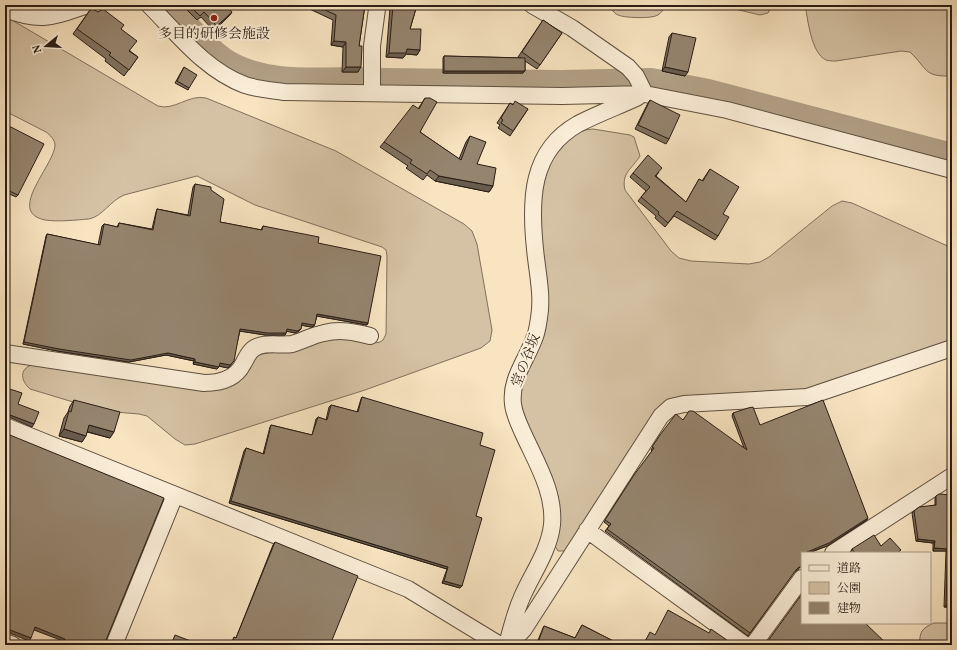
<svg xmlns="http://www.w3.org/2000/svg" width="957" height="650" font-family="Vollkorn,'Noto Serif JP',serif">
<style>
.green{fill:#d5c2a4;stroke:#80705c}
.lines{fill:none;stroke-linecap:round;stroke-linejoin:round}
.river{stroke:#b2a086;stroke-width:28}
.street-casing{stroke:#5e4f3f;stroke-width:18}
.street{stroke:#faedd7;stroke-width:16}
.wall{fill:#80725f;stroke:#2a1d14}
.shaded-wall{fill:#685c4d;stroke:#2a1d14}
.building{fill:#95846e;stroke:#2a1d14}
.poi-dot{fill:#8f2418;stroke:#faedd7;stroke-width:1.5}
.labels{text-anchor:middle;stroke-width:4;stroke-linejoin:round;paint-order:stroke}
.poi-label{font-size:14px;fill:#2a1d14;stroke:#faedd7}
.street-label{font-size:14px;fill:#2a1d14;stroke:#faedd7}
</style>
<rect width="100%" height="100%" fill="#f8e4c1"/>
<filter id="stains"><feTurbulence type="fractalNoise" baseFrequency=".005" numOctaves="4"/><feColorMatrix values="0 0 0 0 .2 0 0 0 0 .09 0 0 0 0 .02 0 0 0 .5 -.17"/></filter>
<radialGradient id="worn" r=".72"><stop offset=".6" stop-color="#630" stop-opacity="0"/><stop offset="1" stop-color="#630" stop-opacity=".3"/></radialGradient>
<!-- green -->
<path class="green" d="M610,5H666C664,9 662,12 658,15C652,19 624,18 618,15C613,13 612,9 610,5Z
M718,5H772L768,13L760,15Z
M805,5H952V76C923,77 928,69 910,52L901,51L836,61C833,61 829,61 826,60C811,53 808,20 805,5Z
M5,16L158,106C174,111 189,94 206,98L336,151L464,224L472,231L477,244L492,330L490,341L481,348L365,390L195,444L185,445L175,439L147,416L139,414L103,411L30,389C19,379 20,367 35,364L203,389L257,354L325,338H358L374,343L380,342L383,340L386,334L387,256L386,250L382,247L255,205L197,176L124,195C110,201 103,216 89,219C75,220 59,222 45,220C5,212 56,164 55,144C54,139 50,135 46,132L5,111Z
M593,129L630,135L634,137L640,156C632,169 621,173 625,190L671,251L679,258L691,261L749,264L760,262L769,257L832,206L842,201L852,203L952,248V342L806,391L683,398L569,548L564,551H558L555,546V540L518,404L522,376L530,362L538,221L544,174L558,149L578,132L585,130Z
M934,623H952V645H920C919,632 922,628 934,623Z"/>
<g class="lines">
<!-- river -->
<path class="river" d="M165,5C182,22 204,49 224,62C263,87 316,81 361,81
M383,82L562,84L651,82L708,93L952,157"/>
<!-- street casing -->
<g class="street-casing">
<path id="street" d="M149,5C178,34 205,70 245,85C257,89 271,90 284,92L562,96L645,94L727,110L952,170
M532,5L572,28L628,67L636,76L645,94
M5,9C42,23 52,17 88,5
M372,93V46L377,9
M5,353L204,383C219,383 235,380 243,364C246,359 248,353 253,349C264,341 279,346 292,344C303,341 313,335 324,333C340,329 355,332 370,336
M5,426L408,589L500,645
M587,530L745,645
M833,553L952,476
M5,642L13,645
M114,645L175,495
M507,645C511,629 515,613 522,597C532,574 549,551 552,525C555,492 536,462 523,433C519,424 514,414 513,404C510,379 526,361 534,339C537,333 538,325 539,318C543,296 537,271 535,249C530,201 530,151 578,124C597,114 619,106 638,97
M509,645L524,629L661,416L671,407L684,404L807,397L952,348
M753,645L802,578"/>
</g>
<!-- street -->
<use href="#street" class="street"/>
</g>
<!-- wall -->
<path class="wall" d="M182,5H225L232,12L229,16L214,31L201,17L197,20Z
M301,5H365L359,46L358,72H342L343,47L331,45L333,20Z
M385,5H417L410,29L420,50L417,55L406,54L403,58L386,57L390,8L386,6Z
M90,10L121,29L130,51L138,57L124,76L105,61L106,59L73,34Z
M543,20L562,33L537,69L525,61V71L523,73H443V58L444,56L521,58L518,57Z
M672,33L685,76L662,71L669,37Z
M184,67L189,88L188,90L175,83Z
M425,98L420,132L459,159L466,142L470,136L477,164L493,186L489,192L435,181L427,175L423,180L406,168L408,166L380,147L384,142L418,109Z
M650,100L669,139L666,144L635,129L647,105Z
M510,103L513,105L528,109L510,136L498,128L500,125L497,123Z
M5,124L18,195L16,197L5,192Z
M710,169L723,214L718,236L715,240L674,216L665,227L655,218L656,216L638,201L646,191L630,177L633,173L659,172L656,176L686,202L699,179L702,181Z
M195,184L211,190L220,222L261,230L263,226L318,243L368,323L367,325L317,316L314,326L311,327L301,325V329L299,331L295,333L287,331L285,335H265L240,331L232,363L228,368L219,366L217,369L193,364L194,361L166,355L129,362L57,351L23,344L46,236L47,234L98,245L102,226L104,224L117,227L119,223L152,229L156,212L157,209L188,215L193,187Z
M362,397L480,445L476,516L462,586L460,588L442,583L447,569L229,503L244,451L246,448L263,454L270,427L271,425L312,435L316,419L318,417L326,420L329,407L331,405L357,412L361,399Z
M74,400L110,438L87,432L82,442L59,436L64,418L68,412L70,406Z
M733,413L760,425L867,520L827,546L809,553L798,570L794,572L748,636L605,531L609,526L604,522L633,478L652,451L651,450L659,437L683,420L744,448L732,416Z
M952,486V607H944L946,551H933V543L916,541L912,513L914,511L935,505V498L936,496L951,495V488Z
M275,542L330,645H231L234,637L236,638L273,545Z
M881,546L899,553H850L852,549Z
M582,625L621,645H536L543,628L544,626L575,638Z"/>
<!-- shaded-wall -->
<path class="shaded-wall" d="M387,5H392L390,8L386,6Z
M232,12L229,16L214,31L217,26Z
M334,41L346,42L343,47L331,45Z
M407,49L420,50L417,55L406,54L403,58L386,57L389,53Z
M346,67H361L358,72H342Z
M665,67L688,72L685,76L662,71Z
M444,71H525L523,73H443Z
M439,176L493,186L489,192L435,181Z
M317,314L368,323L367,325L316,316Z
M302,323L315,324L314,326L311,327L300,325Z
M240,329L286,333L285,335H265L239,331Z
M287,329H301L299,331L295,333L285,331Z
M24,342L168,353L195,359L194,361L166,355L129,362L57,351L23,344Z
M234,361L228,368L218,366L220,363Z
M195,362L219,367L217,369L193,364Z
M5,414L10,415L34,424L32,427L9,417H5Z
M89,425L114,432L110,438L85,431Z
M64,429L86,436L82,442L59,436Z
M231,501L448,567L447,569L229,503Z
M868,518L867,520L827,546L808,553L807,552Z
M918,539L935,541L933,543L916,541Z
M934,548L948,549L946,551H933Z
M444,581L462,586L460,588L442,583Z
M946,605H952V607H944Z
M35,627L65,639L63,641L34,630Z
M5,628L31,638L29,641L5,631Z"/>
<!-- building -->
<path class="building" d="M189,5H225L232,12L217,26L204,12L200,16Z
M314,5H365L359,46H362L361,67H346V42L334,41L336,15Z
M393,5H417L410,29H421L420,50L407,49L406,53H389Z
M93,9L98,12L103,9L124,25L121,29L137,41L129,51L138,57L129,70L109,55L111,53L77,29L90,10Z
M543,20L562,33L540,65L522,52Z
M672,33L696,38L688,72L665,67Z
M444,56L525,58V71H444Z
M184,67L197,75L189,88L177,81Z
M425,98H430L437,102L420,132L461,160L470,136L486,142L477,164L496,168L493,186L439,176L430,170L427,174L410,163L412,160L384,142L413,105L419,109Z
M650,100L680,115L669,139L638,125Z
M515,101L528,109L513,131L501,123L503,120L501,118L510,103L513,105Z
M5,124L44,144L18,195L5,189Z
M648,155L662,168L655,176L686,202L699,179L703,181L710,169L739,187L723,214L729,217L718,236L677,211L668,223L658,214L659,212L641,197L650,187L633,173Z
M195,184L211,187V190L224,199L220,222L262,230L263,226L319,237L318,243L381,256L368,323L317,314L315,324L313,325L302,323L301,329L297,331L287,329L286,333H267L240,329L234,361L230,365L220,363L219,367L195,362V359L168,353L131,360L59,349L24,342L47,234L100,245L104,224L118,227L119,223L153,230L157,209L190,216Z
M5,388L13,390L22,393L18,404L39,412L34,424L10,415L5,414Z
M362,397L483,433L480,445L495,450L476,516L482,518L462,586L444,581L448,567L231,501L246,448L264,454L271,425L312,435L318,417L327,420L331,405L358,412Z
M74,400L120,412L114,432L89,425L86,436L64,429L69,411L71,412Z
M823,400L868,518L829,543L807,552L809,553H802V567H799L796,570L750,633L607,529L611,524L605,520L634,475L654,448L652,447L660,435L676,414L683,420L689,411H693L747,450L733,413L748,408L753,407L760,425Z
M5,433L164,498L104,645H62L65,639L35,627L31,638L5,628Z
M939,494L952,495V605H946L948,549L934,548L935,541L918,539L914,511L919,507L936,505V496Z
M874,535L881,546L890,538L901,550L897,553H855L852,549Z
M275,542L358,576L330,645H231L234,637L236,638Z
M802,594V623H865L888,645H765Z
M668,610L709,633L711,629L734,645H643L650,632L655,635Z
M582,625L621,645H537L544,626L575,638Z
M175,635L201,645H171Z"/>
<!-- markers -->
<circle class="poi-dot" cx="214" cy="18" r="4"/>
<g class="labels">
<!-- poi labels -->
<g class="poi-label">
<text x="214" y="38">多目的研修会施設</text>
</g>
<!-- street labels -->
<g class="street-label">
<text transform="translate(525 360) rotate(-69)" y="5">堂の谷坂</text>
</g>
</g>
<!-- margin -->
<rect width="957" height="650" fill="none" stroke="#f8e4c1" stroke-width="20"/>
<rect x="6" y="6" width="945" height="638" fill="none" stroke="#2a1d14" stroke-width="2"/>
<rect x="10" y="10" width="937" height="630" fill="none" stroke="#2a1d14"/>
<!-- legend -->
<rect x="801" y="552" width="130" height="72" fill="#faedd7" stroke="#a79a89"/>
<rect x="809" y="565" width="20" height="6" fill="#faedd7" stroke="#a79a89"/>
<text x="837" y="572" font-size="12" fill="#2a1d14">道路</text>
<rect x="809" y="582" width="20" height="12" fill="#d5c2a4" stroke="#a79a89"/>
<text x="837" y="592" font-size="12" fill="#2a1d14">公園</text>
<rect x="809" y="602" width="20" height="12" fill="#95846e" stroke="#a79a89"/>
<text x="837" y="612" font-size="12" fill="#2a1d14">建物</text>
<!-- north arrow -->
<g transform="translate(46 46) rotate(252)" stroke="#faedd7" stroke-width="3" paint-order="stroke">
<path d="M0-3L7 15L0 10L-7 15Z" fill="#2a1d14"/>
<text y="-6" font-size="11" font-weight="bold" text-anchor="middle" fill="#2a1d14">N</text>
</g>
<rect width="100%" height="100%" filter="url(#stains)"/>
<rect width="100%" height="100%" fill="url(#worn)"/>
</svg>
